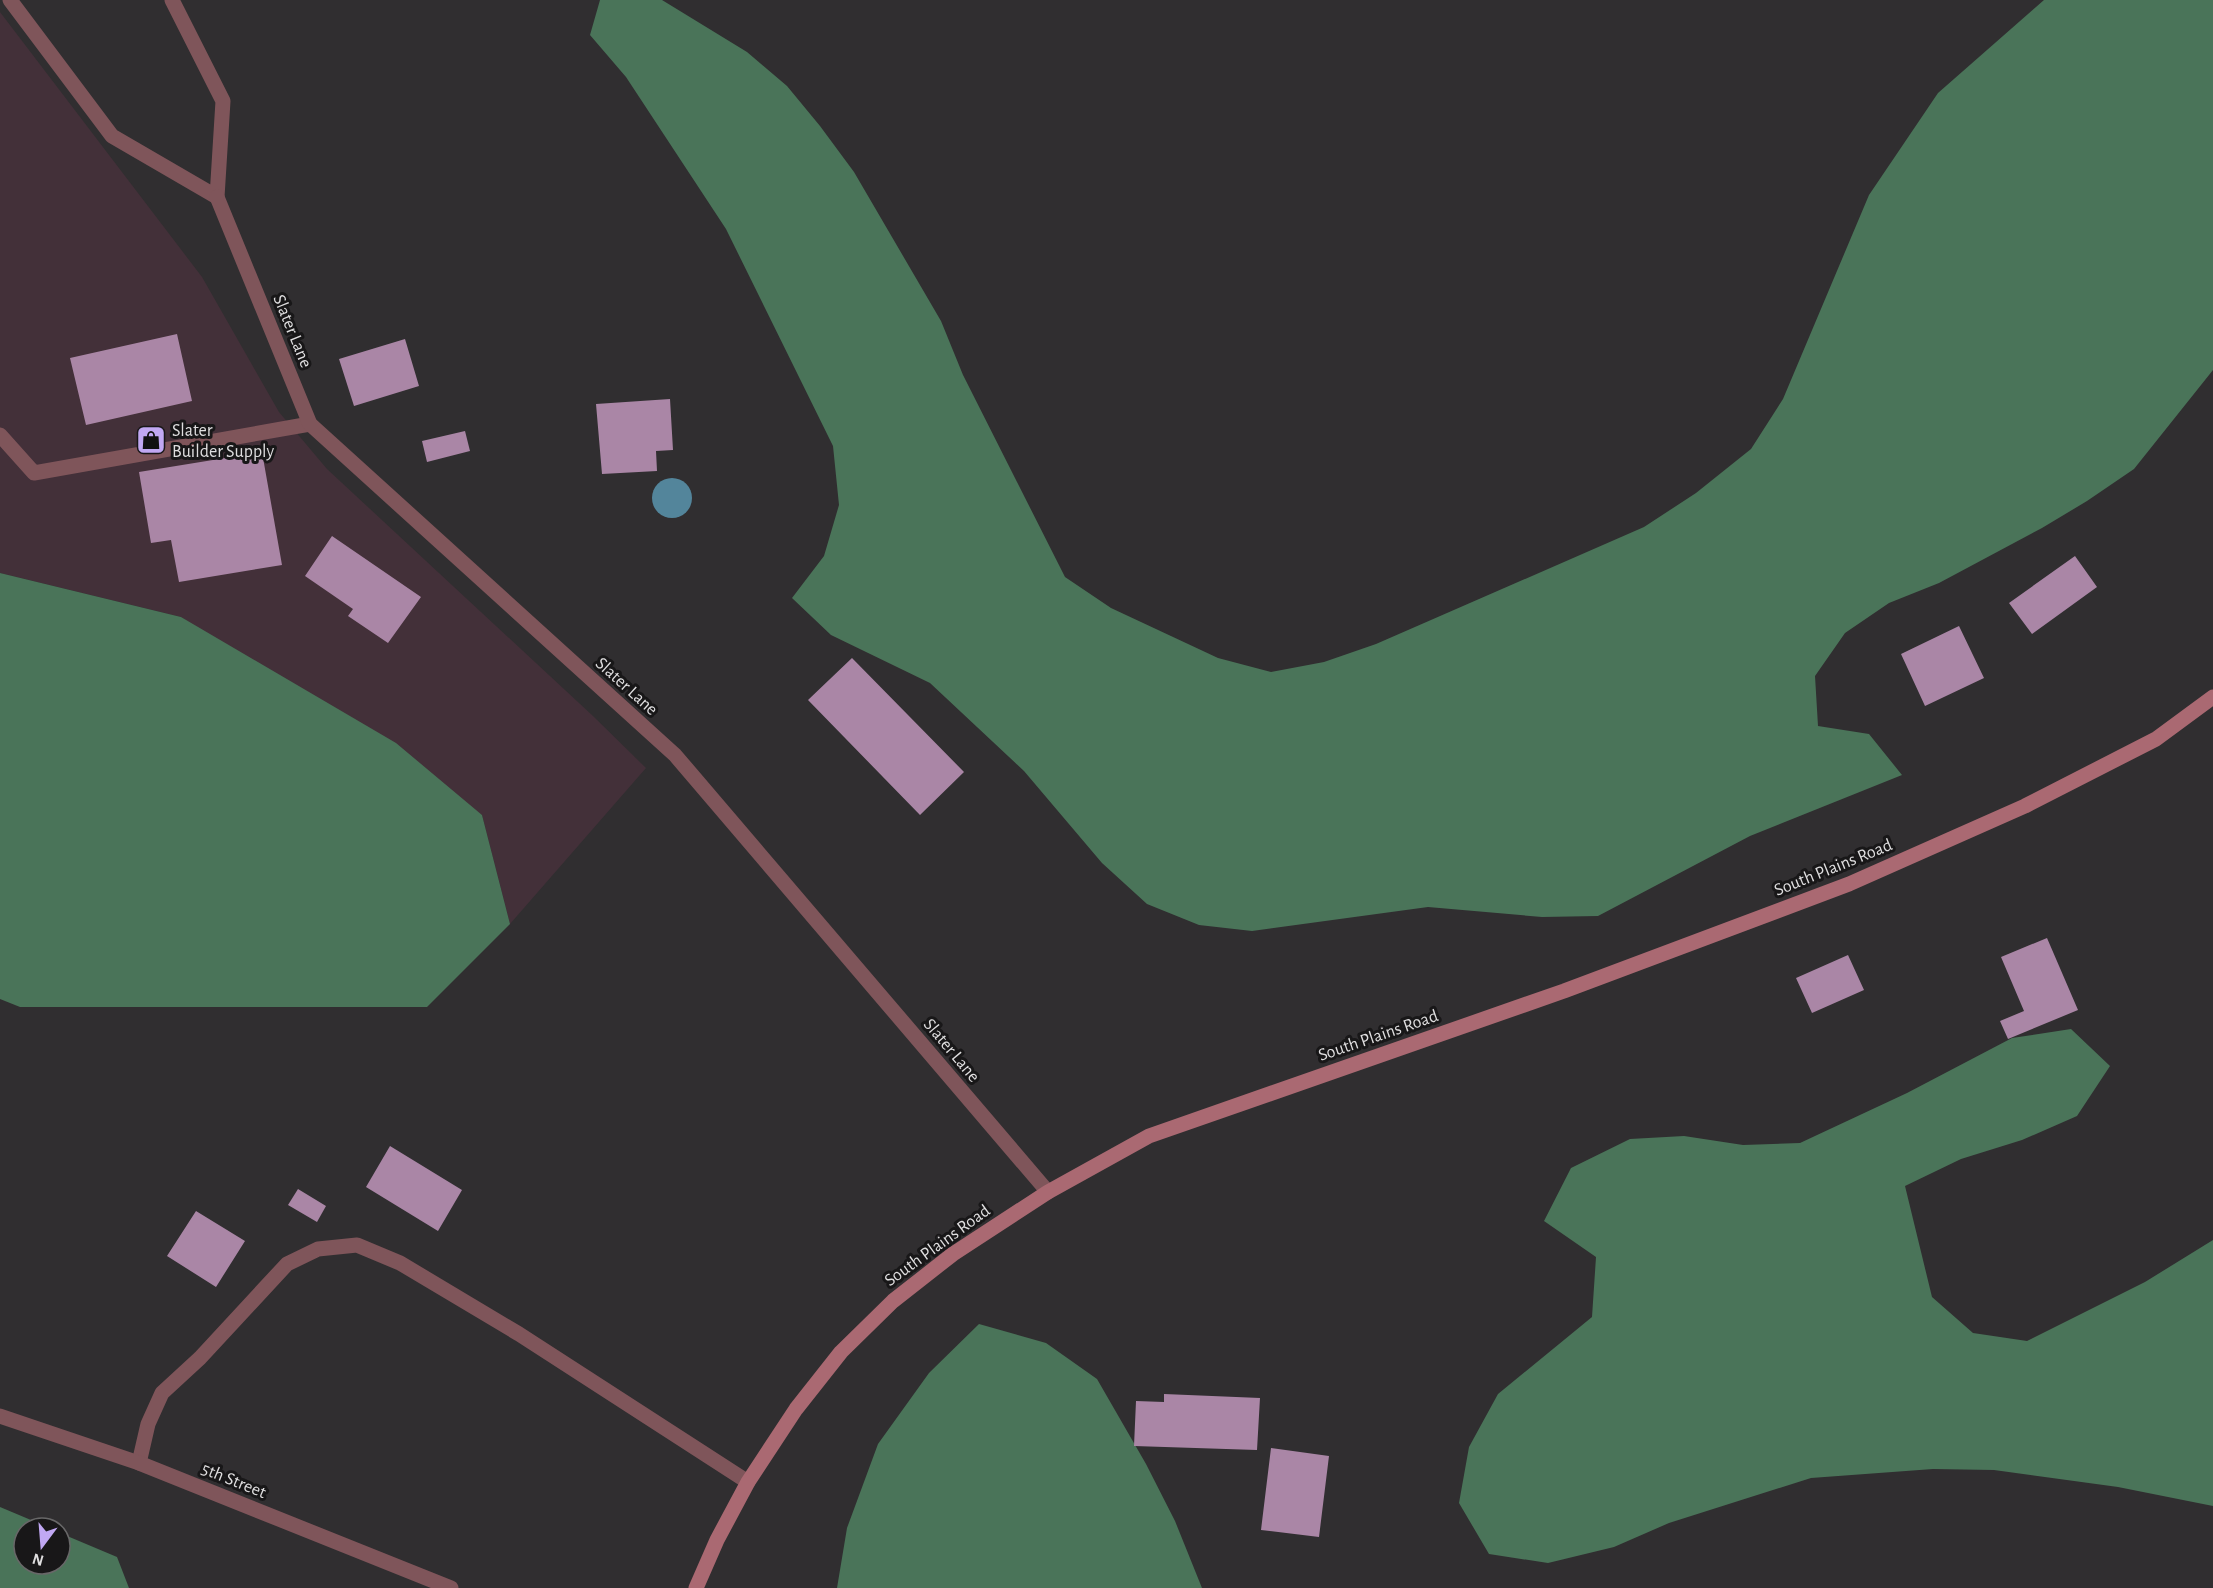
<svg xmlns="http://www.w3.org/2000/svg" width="2213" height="1588" font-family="'Alegreya Sans',sans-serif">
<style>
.commercial{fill:#433039}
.forest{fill:#4a7459}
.water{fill:#53859b}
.building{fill:#aa86a6}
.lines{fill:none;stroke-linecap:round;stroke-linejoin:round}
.service{stroke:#7f555a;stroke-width:15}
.minor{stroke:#7f555a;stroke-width:15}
.secondary{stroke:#aa6972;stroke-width:15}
.labels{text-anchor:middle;stroke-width:6;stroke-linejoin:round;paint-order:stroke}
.street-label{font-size:18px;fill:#dfdedf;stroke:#181718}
.poi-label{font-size:18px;fill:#dfdedf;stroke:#181718;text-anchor:start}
</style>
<rect width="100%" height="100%" fill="#302e30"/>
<!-- commercial -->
<path class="commercial" d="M0,12L202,277L279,412L327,469L593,716L646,768L510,924L482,815L181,617L0,573Z"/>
<!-- forest -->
<path class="forest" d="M600,0H662L747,52L787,86L820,126L854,172L941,321L963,375L1065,577L1111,608L1218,658L1271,672L1324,662L1376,644L1644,527L1696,493L1751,449L1783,399L1869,195L1938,93L2044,0H2213V370L2134,469L2087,501L2042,528L1939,583L1889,603L1845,633L1815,676L1818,726L1869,734L1902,775L1750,836L1598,916L1542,917L1428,907L1252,931L1199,925L1147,904L1102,863L1024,771L930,683L831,635L792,598L824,556L839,505L833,446L726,229L626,77L590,35Z
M0,573L181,617L396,743L482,815L510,924L427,1007H20L0,999Z
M2071,1029L2110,1066L2077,1116L2022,1140L1961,1159L1905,1186L1932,1297L1973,1333L2027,1341L2145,1282L2213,1240V1506L2118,1487L1994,1470L1933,1469L1811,1478L1669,1523L1614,1547L1548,1563L1489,1554L1459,1503L1469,1447L1498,1394L1592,1317L1596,1257L1544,1221L1571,1168L1630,1139L1684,1136L1743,1145L1800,1143L1907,1093L2012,1038Z
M979,1324L1046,1343L1097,1379L1146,1464L1175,1521L1202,1588H837L847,1528L878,1444L929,1373Z
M0,1507L50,1528H24V1564H60V1533L117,1557L129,1588H0Z"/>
<!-- water -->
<path class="water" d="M652 498a20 20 0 1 1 40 0a20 20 0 1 1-40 0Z"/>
<!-- building -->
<path class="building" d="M177,334L192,401L86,425L70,358Z
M405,339L419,386L354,406L339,359Z
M670,399L673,450L656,451L657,471L602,474L596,404Z
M465,431L470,451L427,462L422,441Z
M262,452L282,565L179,582L171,540L151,543L139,472Z
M332,536L421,597L388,643L348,616L353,609L305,576Z
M2075,556L2097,587L2032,634L2009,603Z
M1959,626L1984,678L1925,706L1901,654Z
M852,658L964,772L920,815L808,700Z
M2047,938L2078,1010L2008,1039L2000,1021L2024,1011L2001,957Z
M1848,955L1864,990L1812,1013L1796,978Z
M390,1146L462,1190L438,1231L366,1187Z
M298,1189L326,1206L317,1222L288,1205Z
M196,1211L245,1241L216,1287L167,1256Z
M1164,1394L1260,1398L1257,1450L1134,1446L1136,1401L1164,1402Z
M1271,1448L1329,1456L1319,1537L1261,1530Z"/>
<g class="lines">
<!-- service -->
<path class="service" d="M10,0L112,136L217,197L223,101L172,0
M0,435L34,473L310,424
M139,1463L148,1424L162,1393L200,1358L287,1264L318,1249L357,1245L400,1263L519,1334L748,1482"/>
<!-- minor -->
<path class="minor" d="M217,197L310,424L675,755L1048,1192
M0,1416L139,1463L451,1588"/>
<!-- secondary -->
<path class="secondary" d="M696,1588L717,1540L748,1482L796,1409L841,1352L893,1301L953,1254L1048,1192L1149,1136L1564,991L1849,884L2025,806L2156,739L2213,697"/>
</g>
<!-- icons -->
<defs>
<g id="shop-square" transform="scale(1.5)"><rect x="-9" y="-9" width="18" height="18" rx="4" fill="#c1a8f3" stroke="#181718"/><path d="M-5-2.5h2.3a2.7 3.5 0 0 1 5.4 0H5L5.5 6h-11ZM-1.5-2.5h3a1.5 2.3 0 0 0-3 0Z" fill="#111"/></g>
</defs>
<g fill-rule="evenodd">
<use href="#shop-square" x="151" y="440"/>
</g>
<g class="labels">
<!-- street labels -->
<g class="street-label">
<text transform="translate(293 331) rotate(68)" y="6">Slater Lane</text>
<text transform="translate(627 686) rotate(42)" y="6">Slater Lane</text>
<text transform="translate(1833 867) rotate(-22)" y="6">South Plains Road</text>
<text transform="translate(1378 1035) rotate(-19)" y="6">South Plains Road</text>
<text transform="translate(952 1050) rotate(50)" y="6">Slater Lane</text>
<text transform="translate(937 1245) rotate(-36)" y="6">South Plains Road</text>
<text transform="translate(234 1480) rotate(22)" y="6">5th Street</text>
</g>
<!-- poi labels -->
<g class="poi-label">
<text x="172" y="436">Slater<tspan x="172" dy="21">Builder Supply</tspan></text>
</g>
</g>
<!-- north arrow -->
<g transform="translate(42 1546) rotate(196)"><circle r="28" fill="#181718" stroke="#686768" stroke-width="1.5"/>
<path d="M0-4.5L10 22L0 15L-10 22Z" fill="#c1a8f3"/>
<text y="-9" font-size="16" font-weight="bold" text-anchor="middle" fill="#dfdedf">N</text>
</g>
</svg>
